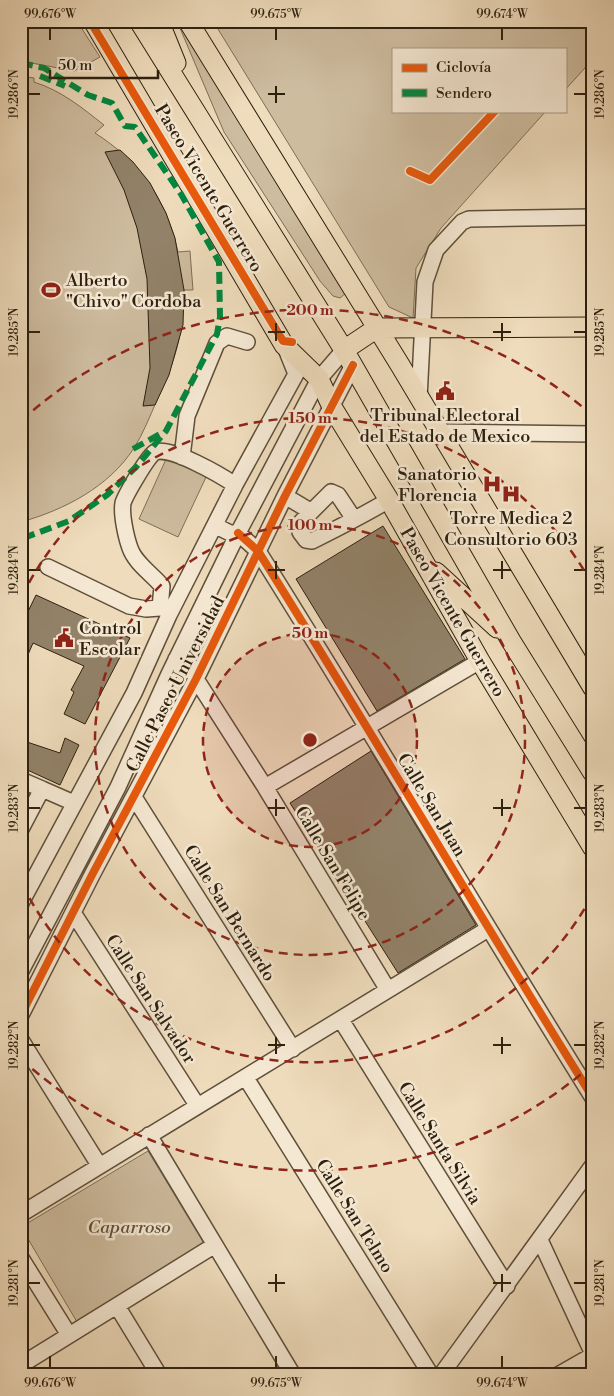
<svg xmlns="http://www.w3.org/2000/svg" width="614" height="1396" font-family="'Libre Bodoni',serif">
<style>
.green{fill:#cebc9f;stroke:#7e6e57}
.building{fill:#928269;stroke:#2d200f}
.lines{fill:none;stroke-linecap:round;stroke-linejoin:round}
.minor-casing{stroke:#5e4f3a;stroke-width:18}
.major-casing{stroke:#2d200f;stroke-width:21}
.minor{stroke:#f5e8d3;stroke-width:15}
.major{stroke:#efdcbc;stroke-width:19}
.quiet{stroke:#00873e;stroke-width:6;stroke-dasharray:12 6;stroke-linecap:butt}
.cycleway-casing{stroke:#f5e8d3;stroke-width:11}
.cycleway{stroke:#e8590c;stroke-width:8}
.ticks{fill:none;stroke:#2d200f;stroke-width:2}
.ring{fill:none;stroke:#8f2418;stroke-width:2.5;stroke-dasharray:9 6}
.labels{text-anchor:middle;stroke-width:5;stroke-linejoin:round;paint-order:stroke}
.street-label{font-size:18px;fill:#2d200f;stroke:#f5e8d3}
.poi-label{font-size:18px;fill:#2d200f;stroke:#f5e8d3;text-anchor:start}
.park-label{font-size:18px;font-style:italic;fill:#5d4f3a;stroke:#f5e8d3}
.centre{fill:#8f2418;stroke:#f5e8d3;stroke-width:2.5}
.ring-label{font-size:15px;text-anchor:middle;font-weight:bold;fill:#8f2418;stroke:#f5e8d3;stroke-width:5;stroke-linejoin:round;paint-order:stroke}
.neatline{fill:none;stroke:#2d200f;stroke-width:2}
.ticks-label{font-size:12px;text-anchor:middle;fill:#2d200f}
</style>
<rect width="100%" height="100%" fill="#efdcbc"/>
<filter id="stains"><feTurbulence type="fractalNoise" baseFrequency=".004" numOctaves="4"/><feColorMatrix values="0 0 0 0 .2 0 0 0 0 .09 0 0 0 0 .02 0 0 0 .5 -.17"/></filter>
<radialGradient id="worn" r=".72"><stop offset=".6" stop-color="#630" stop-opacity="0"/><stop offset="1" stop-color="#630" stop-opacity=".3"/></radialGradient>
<!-- green -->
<path class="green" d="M21,21H77L100,57L74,71L21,61Z
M177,21H182L346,293L340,298L333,296L320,281L224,132Z
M213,21H593V59L565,90V49H393V111H546L441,228L416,268L413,318L389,307Z
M21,76L34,78V82C62,91 81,107 104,125L95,133C140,162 166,198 178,252L190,251L193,290H184C183,335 176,359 157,400C150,416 143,434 134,448C109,487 64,510 21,522Z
M167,457L207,475L178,537L139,519Z
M148,1151L205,1245L77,1322L21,1227Z"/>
<!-- building -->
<path class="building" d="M120,150L133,162L150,183L166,213L175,238L184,290L183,325L169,375L155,405L143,406L150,368L147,279L137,228L124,190L105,152Z
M383,526L465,659L377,711L296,579Z
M36,595L130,638L85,724L64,714L74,692L71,690L84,666L33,643L21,671V626Z
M65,738L79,745L60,785L21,767V740L60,753Z
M371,751L476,925L398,973L290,803Z"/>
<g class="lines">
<!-- minor casing -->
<g class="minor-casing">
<path id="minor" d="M419,398L425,282L436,250L462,222L469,219L593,217
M440,432L593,434
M182,457L187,416L217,343L227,336L247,342
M285,496L310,511
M354,519L338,495L331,492L301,522L300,532L306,540L312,541C338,528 364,515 389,500
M216,526L230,533H238L258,551C372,732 480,917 593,1098
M48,567L129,606L146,609L160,608L162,586C152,574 135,563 130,548C126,537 121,514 123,503C125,496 149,454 155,452C171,446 222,476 235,485
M176,659L191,666L196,679L265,787L388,990
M21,780L42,789L21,829
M265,787L480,661
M42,789L74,803
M134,797L293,1049
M21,903L134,693L169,615L235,485L296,374L286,349
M74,914L197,1105
M21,971L118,787L169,674L238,533L319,379L344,350
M21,1015L92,875L196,679L285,496L353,365
M341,1020L507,1286
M21,1040L99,1165
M246,1078L431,1375
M149,1135L293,1375
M21,1214L488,929
M540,1240L593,1354
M21,1258L69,1335
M117,1306L159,1375
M21,1365L215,1245
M441,1375L593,1165
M558,1375L593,1355"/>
</g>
<!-- major casing -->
<g class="major-casing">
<path id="major" d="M93,21L284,345L319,379L332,407L389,500L480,661L593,848
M139,21L344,350L511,641L593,773
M159,21L176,63
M188,21L400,365L593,688
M344,350L377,328L593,327
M436,572L497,628"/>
</g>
<!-- minor -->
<use href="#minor" class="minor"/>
<!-- major -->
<use href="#major" class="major"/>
<!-- quiet -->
<path class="quiet" d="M21,63L44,68L88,95L112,103L125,126L135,127L181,194L219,262L220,317L217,334L166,431L136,467L107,495L69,521L21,539
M40,76L65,86
M133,449L160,434"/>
<!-- cycleway casing -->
<g class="cycleway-casing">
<path id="cycleway" d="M90,21L283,341L292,342
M410,171L430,180L495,111
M238,533L258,551C372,732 480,917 593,1098
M21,1015L92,875L196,679L285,496L353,365"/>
</g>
<!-- cycleway -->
<use href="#cycleway" class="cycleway"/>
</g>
<!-- ticks -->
<path class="ticks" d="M50,28V40M276,28V40M502,28V40M276,86V103M28,94H40M268,94H285M574,94H586M276,323V341M502,323V341M28,332H40M268,332H285M493,332H511M574,332H586M276,561V579M502,561V579M28,570H40M268,570H285M493,570H511M574,570H586M276,799V816M502,799V816M28,808H40M268,808H285M493,808H511M574,808H586M276,1037V1054M502,1037V1054M28,1045H40M268,1045H285M493,1045H511M574,1045H586M276,1274V1292M502,1274V1292M28,1283H40M268,1283H285M493,1283H511M574,1283H586M50,1356V1368M276,1356V1368M502,1356V1368"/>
<!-- distance rings -->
<circle cx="310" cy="740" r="107" fill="#8f2418" fill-opacity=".12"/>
<g class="ring">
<circle cx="310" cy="740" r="107"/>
<circle cx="310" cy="740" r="215"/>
<path d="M592 896A322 322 0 0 1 22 884M22 596A322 322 0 0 1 592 584"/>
<path d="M592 1065A430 430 0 0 1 22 1060M22 420A430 430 0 0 1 592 415"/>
</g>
<!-- icons -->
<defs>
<g id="stadium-bare" transform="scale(1.5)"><path d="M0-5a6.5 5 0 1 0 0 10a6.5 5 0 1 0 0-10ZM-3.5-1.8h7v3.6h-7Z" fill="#8f2418" stroke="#f5e8d3" stroke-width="2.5" paint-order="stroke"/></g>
<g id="civic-bare" transform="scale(1.5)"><path d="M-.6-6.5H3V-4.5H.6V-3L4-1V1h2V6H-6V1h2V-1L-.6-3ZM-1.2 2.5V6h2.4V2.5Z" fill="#8f2418" stroke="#f5e8d3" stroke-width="2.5" paint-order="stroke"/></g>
<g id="hospital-bare" transform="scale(1.5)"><path d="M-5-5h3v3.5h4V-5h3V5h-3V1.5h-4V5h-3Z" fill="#8f2418" stroke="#f5e8d3" stroke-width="2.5" paint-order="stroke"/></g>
</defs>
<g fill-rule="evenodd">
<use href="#stadium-bare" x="51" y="290"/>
<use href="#civic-bare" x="445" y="391"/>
<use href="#hospital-bare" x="492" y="484"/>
<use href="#hospital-bare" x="511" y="494"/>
<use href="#civic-bare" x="64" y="638"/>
</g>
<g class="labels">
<!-- street labels -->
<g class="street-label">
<text transform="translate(209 188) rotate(59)" y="6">Paseo Vicente Guerrero</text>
<text transform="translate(453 612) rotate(60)" y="6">Paseo Vicente Guerrero</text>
<text transform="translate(175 684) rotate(-63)" y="6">Calle Paseo Universidad</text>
<text transform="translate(432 805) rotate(59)" y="6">Calle San Juan</text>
<text transform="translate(333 863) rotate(59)" y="6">Calle San Felipe</text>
<text transform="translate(230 913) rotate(58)" y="6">Calle San Bernardo</text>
<text transform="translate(151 999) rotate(57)" y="6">Calle San Salvador</text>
<text transform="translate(440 1143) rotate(58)" y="6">Calle Santa Silvia</text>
<text transform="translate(355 1216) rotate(58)" y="6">Calle San Telmo</text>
</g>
<!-- poi labels -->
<g class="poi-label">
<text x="66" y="286">Alberto<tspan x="66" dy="21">"Chivo" Cordoba</tspan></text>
<text x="445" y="421" text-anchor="middle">Tribunal Electoral<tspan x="445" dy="21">del Estado de Mexico</tspan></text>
<text x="477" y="480" text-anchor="end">Sanatorio<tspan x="477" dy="21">Florencia</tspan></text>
<text x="511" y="524" text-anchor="middle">Torre Medica 2<tspan x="511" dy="21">Consultorio 603</tspan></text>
<text x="79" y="634">Control<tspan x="79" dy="21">Escolar</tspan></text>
</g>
<!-- park labels -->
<g class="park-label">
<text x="129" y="1233">Caparroso</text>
</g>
</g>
<circle cx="310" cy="740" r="8" class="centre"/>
<g class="ring-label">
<text x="310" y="315">200 m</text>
<text x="310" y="423">150 m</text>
<text x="310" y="530">100 m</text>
<text x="310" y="638">50 m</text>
</g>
<!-- margin -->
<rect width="614" height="1396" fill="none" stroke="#efdcbc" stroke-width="55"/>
<!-- legend -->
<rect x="392" y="48" width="175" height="65" fill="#f5e8d3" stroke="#a59885"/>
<rect x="402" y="64" width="25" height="8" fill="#e8590c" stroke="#a59885"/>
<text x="436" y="72" font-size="15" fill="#2d200f">Ciclovía</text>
<rect x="402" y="89" width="25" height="8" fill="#00873e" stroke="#a59885"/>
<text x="436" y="98" font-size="15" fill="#2d200f">Sendero</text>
<!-- scale -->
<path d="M50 70v8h108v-8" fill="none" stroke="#2d200f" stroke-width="2.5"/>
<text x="58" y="70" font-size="15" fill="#2d200f" stroke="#f5e8d3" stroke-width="4" paint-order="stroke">50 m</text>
<rect x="28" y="28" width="558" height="1340" class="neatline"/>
<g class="ticks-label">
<text x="50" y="18">99.676°W</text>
<text x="276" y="18">99.675°W</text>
<text x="502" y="18">99.674°W</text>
<text transform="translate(14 94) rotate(-90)" y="4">19.286°N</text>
<text transform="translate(600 94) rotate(-90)" y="4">19.286°N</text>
<text transform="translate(14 332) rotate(-90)" y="4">19.285°N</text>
<text transform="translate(600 332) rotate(-90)" y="4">19.285°N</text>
<text transform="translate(14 570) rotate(-90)" y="4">19.284°N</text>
<text transform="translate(600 570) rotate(-90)" y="4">19.284°N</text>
<text transform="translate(14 808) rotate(-90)" y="4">19.283°N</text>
<text transform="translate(600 808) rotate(-90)" y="4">19.283°N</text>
<text transform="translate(14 1045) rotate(-90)" y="4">19.282°N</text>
<text transform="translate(600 1045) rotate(-90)" y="4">19.282°N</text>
<text transform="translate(14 1283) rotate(-90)" y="4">19.281°N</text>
<text transform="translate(600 1283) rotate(-90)" y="4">19.281°N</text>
<text x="50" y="1387">99.676°W</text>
<text x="276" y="1387">99.675°W</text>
<text x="502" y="1387">99.674°W</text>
</g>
<rect width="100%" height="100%" filter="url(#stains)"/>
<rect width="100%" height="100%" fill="url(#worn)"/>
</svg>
